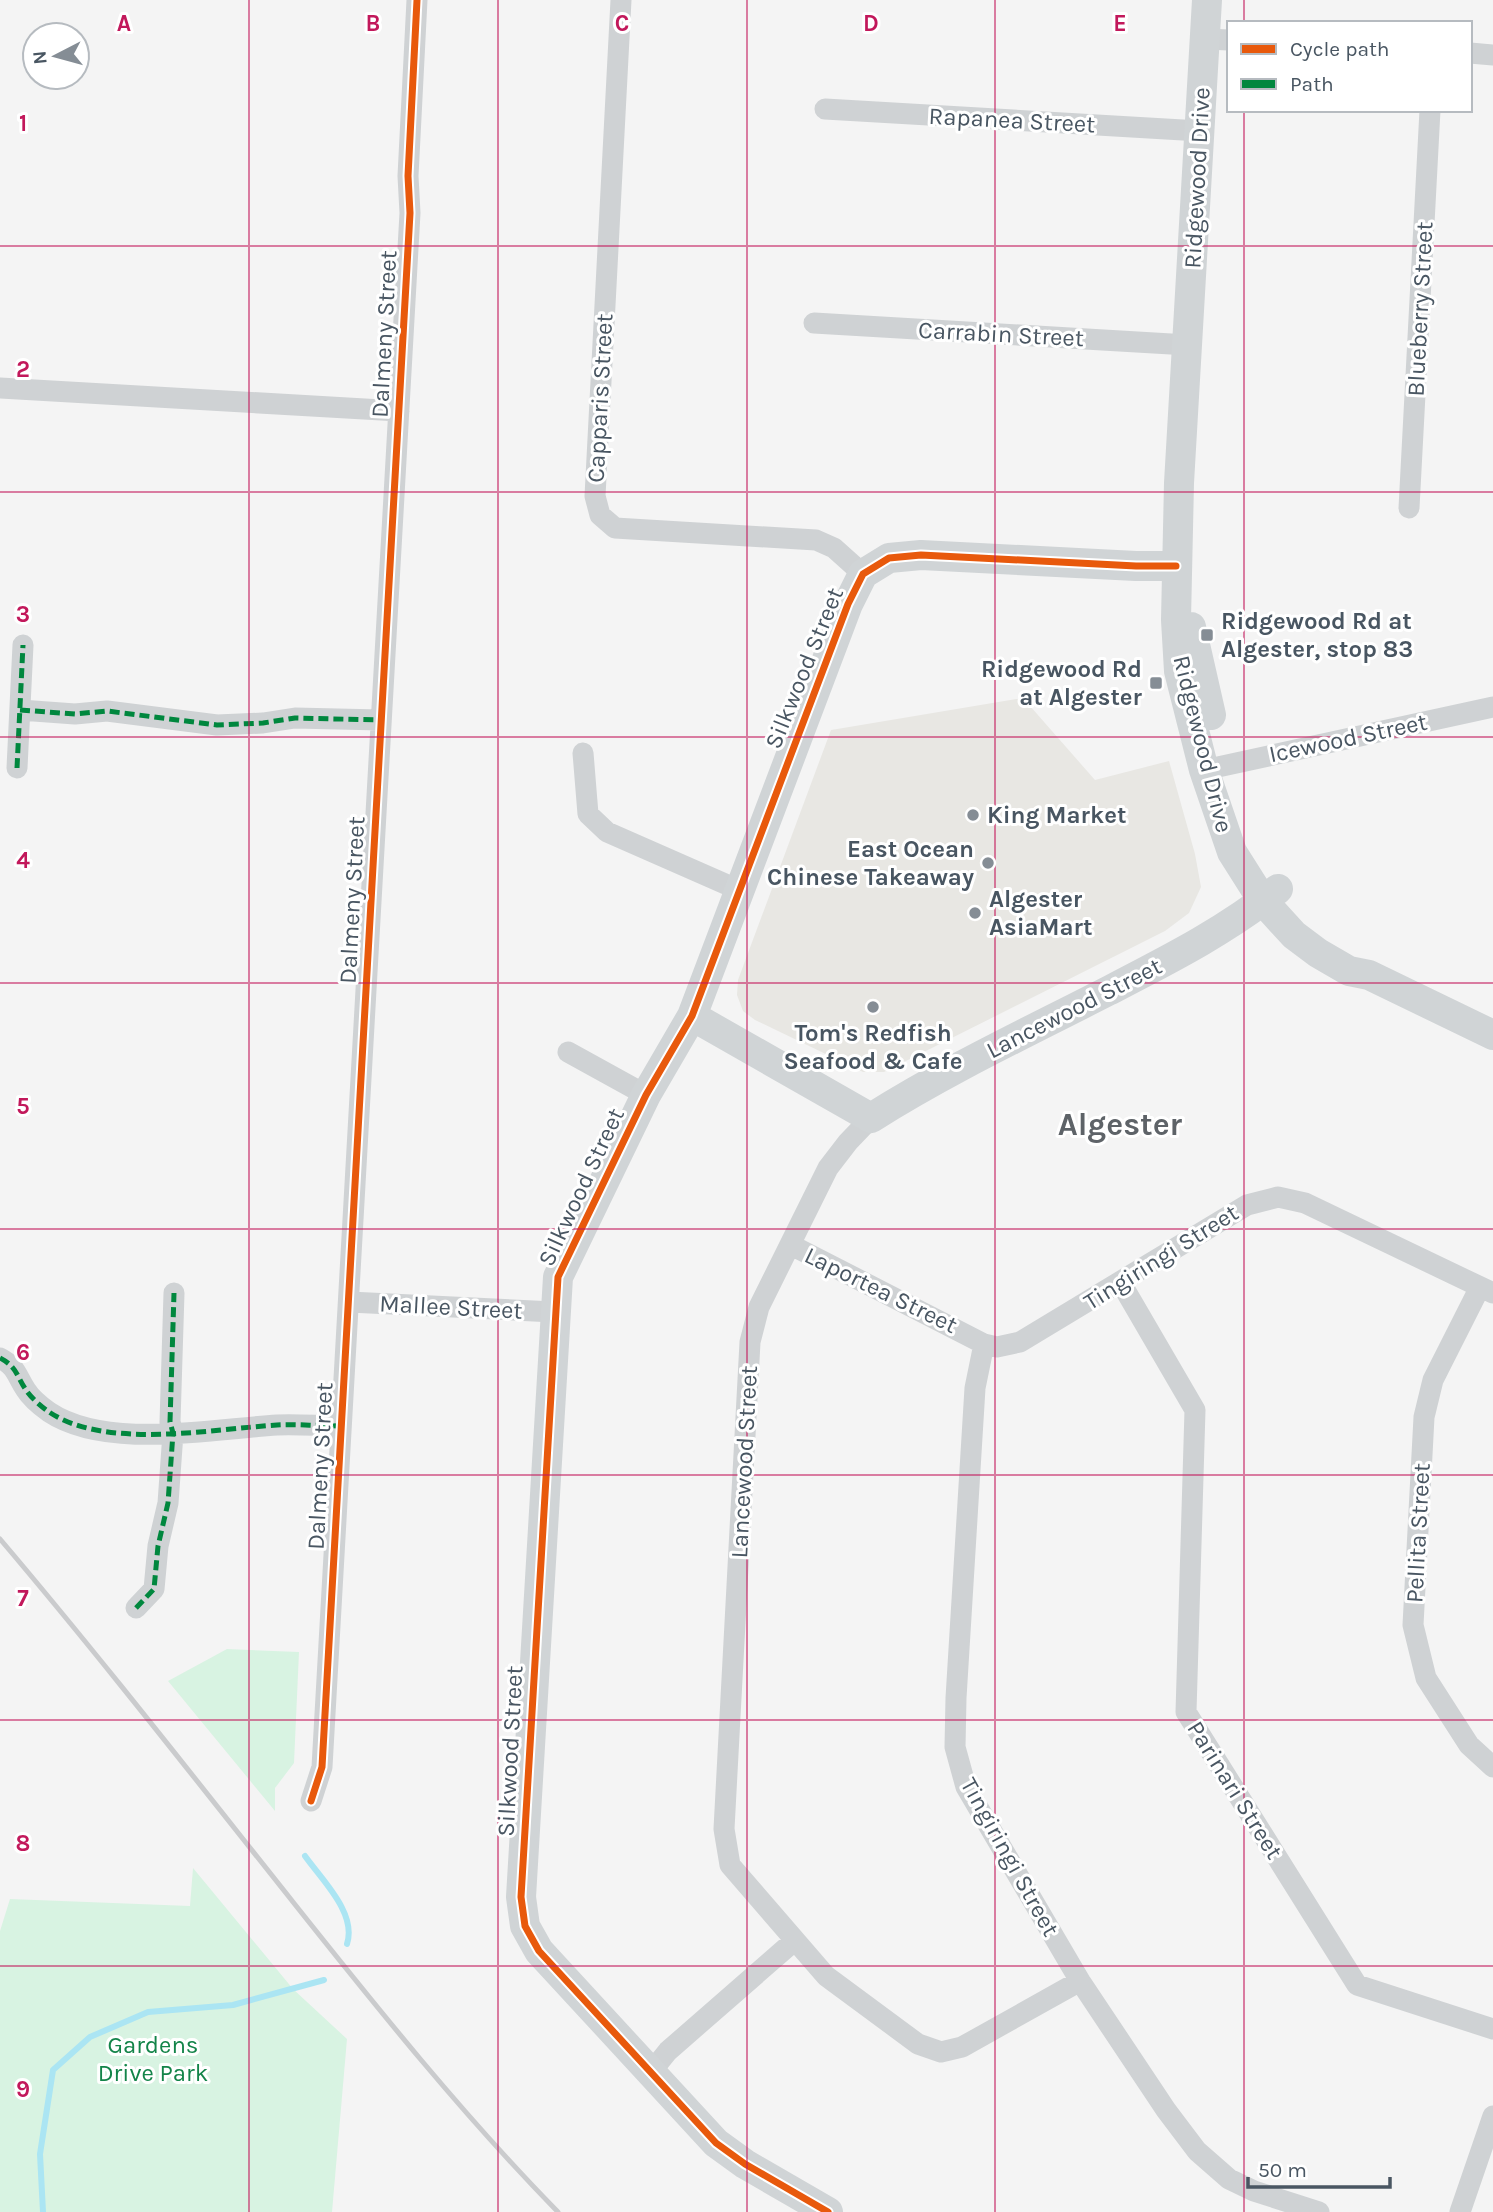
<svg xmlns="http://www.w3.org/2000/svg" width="1493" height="2212" font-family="Karla,sans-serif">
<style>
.commercial{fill:#e8e7e3}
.green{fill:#d8f3e2}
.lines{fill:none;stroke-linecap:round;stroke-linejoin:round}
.stream{stroke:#abe5f3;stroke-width:6}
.street{stroke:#cfd2d4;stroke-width:21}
.secondary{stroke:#d0d4d6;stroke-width:30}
.rail{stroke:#cacbcd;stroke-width:5}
.quiet{stroke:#00873e;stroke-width:5;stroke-dasharray:10 5;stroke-linecap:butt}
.cycleway-casing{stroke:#fff;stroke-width:11}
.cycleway{stroke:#e8590c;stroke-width:7}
.grid{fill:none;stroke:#c2185b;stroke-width:2;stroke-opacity:0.55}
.poi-dot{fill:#858d95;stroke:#fff;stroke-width:2.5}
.labels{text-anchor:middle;stroke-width:6;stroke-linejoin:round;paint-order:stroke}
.street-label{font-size:24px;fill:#495662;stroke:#fff}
.poi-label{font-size:24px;font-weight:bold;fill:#495662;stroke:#fff;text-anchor:start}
.park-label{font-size:24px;fill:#138449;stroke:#fff}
.district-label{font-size:32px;font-weight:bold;fill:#5e6368;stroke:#fff}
.grid-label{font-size:23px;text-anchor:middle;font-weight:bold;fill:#c2185b;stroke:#fff;stroke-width:6;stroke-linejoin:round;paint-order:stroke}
</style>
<rect width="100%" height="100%" fill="#f4f4f4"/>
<!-- commercial -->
<path class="commercial" d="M1023,698L1095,780L1169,761L1195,854L1201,887L1189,913L1165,931L884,1072H863L755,1020L743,1011L737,995L738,980L831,730Z"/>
<!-- green -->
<path class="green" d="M227,1649L299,1652L294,1763L275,1788V1811L168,1681Z
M193,1868L293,1989L347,2039L332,2212H0V1931L10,1899L190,1906Z"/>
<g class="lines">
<!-- stream -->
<path class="stream" d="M305,1856C322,1880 357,1913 347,1944
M43,2212L40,2154L53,2070L90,2037L148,2012L233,2005L324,1980"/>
<!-- street -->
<path class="street" d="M621,0L595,496L600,515L615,528L816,540L834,548L863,574
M1205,39L1229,40
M1470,53L1493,55
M825,109L1200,131
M814,323L1188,345
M0,388L399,411
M1409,508L1430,110
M20,710L75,714L107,711L217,725L263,723L295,718L381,720
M583,753L588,814L607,832L739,890
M17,768L23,645
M1204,770L1493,707
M568,1052L646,1095
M871,1118L848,1142L828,1168L759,1307L750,1342L724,1829L730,1865L826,1976L918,2044L941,2052L962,2047L1080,1981
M791,1245L984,1344L997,1347L1020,1342L1247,1205L1278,1197L1305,1203L1493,1293
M1121,1283L1195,1410L1186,1712L1357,1985L1493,2029
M1480,1287L1433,1380L1424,1417L1413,1625L1426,1678L1469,1745L1493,1767
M349,1302L554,1312
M984,1344L975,1388L956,1698L955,1747L966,1787L1080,1981L1166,2110L1197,2151L1229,2179L1254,2191L1319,2212
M0,1358C17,1367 16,1375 26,1390C31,1398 42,1407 49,1412C106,1450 211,1429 277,1425C298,1424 320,1426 341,1426
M136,1608L154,1589L158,1546L168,1503L173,1433L170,1422L174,1293
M311,1801L322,1767L410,213L408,176L417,0
M651,2072L668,2051L794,1941
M1460,2212L1493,2116"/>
<!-- secondary -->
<path class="secondary" d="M1207,0L1179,483L1176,620L1179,671L1204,770L1232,852L1263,901L1294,935L1318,953L1349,971L1369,975L1493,1035
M1191,627L1211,715
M692,1016L871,1118C947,1070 1028,1032 1108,991C1166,961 1226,931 1278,889
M828,2212L745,2164L716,2143L539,1951L525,1926L521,1897L558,1277L646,1095L692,1016L848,604L863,574L889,558L921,555L1136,566H1176"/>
<!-- rail -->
<path class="rail" d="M0,1539C101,1658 196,1780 293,1902C378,2009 463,2115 558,2212"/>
<!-- quiet -->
<path class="quiet" d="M20,710L75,714L107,711L217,725L263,723L295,718L381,720
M17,768L23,645
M0,1358C17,1367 16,1375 26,1390C31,1398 42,1407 49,1412C106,1450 211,1429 277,1425C298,1424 320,1426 341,1426
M136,1608L154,1589L158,1546L168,1503L173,1433L170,1422L174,1293"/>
<!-- cycleway casing -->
<g class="cycleway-casing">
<path id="cycleway" d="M311,1801L322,1767L410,213L408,176L417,0
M828,2212L745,2164L716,2143L539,1951L525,1926L521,1897L558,1277L646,1095L692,1016L848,604L863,574L889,558L921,555L1136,566H1176"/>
</g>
<!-- cycleway -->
<use href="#cycleway" class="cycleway"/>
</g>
<!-- grid -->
<path class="grid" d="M249,0V2212M498,0V2212M747,0V2212M995,0V2212M1244,0V23M1244,110V2212M0,246H1493M0,492H1493M0,737H1493M0,983H1493M0,1229H1493M0,1475H1493M0,1720H1493M0,1966H1493"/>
<!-- markers -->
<g class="poi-dot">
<rect x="1200" y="628" width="14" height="14" rx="3.5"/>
<rect x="1149" y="676" width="14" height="14" rx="3.5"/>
<circle cx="973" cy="815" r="7"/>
<circle cx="988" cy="863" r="7"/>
<circle cx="975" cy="913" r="7"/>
<circle cx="873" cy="1007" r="7"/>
</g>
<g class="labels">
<!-- street labels -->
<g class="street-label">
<text transform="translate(1012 120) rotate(3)" y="8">Rapanea Street</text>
<text transform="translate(1197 178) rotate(-87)" y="8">Ridgewood Drive</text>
<text transform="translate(1420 309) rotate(-87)" y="8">Blueberry Street</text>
<text transform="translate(384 334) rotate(-87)" y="8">Dalmeny Street</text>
<text transform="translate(1001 334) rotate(3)" y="8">Carrabin Street</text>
<text transform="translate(600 398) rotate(-87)" y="8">Capparis Street</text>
<text transform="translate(804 668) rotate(-68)" y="8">Silkwood Street</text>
<text transform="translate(1348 738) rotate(-12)" y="8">Icewood Street</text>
<text transform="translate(1203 744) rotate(76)" y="8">Ridgewood Drive</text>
<text transform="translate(352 900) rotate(-87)" y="8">Dalmeny Street</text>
<text transform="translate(1074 1008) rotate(-27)" y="8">Lancewood Street</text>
<text transform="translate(581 1187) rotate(-65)" y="8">Silkwood Street</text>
<text transform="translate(1161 1257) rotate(-32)" y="8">Tingiringi Street</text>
<text transform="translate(881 1290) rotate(26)" y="8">Laportea Street</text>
<text transform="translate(451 1307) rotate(3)" y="8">Mallee Street</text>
<text transform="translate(744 1462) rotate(-87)" y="8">Lancewood Street</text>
<text transform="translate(320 1466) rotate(-87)" y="8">Dalmeny Street</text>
<text transform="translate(1418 1533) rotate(-87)" y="8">Pellita Street</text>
<text transform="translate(510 1751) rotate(-87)" y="8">Silkwood Street</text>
<text transform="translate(1235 1790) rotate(58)" y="8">Parinari Street</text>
<text transform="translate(1010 1857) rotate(61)" y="8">Tingiringi Street</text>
</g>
<!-- poi labels -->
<g class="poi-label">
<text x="1221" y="629">Ridgewood Rd at<tspan x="1221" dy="28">Algester, stop 83</tspan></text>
<text x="1142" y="677" text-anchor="end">Ridgewood Rd<tspan x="1142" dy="28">at Algester</tspan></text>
<text x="987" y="823">King Market</text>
<text x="974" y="857" text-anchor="end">East Ocean<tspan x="974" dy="28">Chinese Takeaway</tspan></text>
<text x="989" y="907">Algester<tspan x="989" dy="28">AsiaMart</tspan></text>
<text x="873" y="1041" text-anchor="middle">Tom's Redfish<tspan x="873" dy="28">Seafood &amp; Cafe</tspan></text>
</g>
<!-- park labels -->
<g class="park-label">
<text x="153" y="2053">Gardens<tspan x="153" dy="28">Drive Park</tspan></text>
</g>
<!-- district labels -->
<g class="district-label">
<text x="1120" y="1135">Algester</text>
</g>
</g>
<g class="grid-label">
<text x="124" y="31">A</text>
<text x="373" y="31">B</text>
<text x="622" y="31">C</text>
<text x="871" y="31">D</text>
<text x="1120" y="31">E</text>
<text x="23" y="131">1</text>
<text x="23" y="377">2</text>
<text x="23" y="622">3</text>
<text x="23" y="868">4</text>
<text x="23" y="1114">5</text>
<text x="23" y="1360">6</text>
<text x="23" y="1606">7</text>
<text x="23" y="1851">8</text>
<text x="23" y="2097">9</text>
</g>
<!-- legend -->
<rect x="1227" y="21" width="245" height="91" fill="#ffffff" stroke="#b6bbc0" stroke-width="2"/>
<rect x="1241" y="44" width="35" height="10" fill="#e8590c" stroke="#b6bbc0" stroke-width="2"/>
<text x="1290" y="56" font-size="21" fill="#495662">Cycle path</text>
<rect x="1241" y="79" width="35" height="10" fill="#00873e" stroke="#b6bbc0" stroke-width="2"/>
<text x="1290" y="91" font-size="21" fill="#495662">Path</text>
<!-- north arrow -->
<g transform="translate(56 56) rotate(264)"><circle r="33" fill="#ffffff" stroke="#b6bbc0" stroke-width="2"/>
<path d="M0-5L12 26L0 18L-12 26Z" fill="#858d95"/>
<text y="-10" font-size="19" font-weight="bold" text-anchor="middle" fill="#495662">N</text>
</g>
<!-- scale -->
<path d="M1248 2177v10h142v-10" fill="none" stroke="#495662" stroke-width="3.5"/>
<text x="1258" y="2177" font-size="21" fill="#495662" stroke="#ffffff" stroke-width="5" paint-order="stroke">50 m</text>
</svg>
